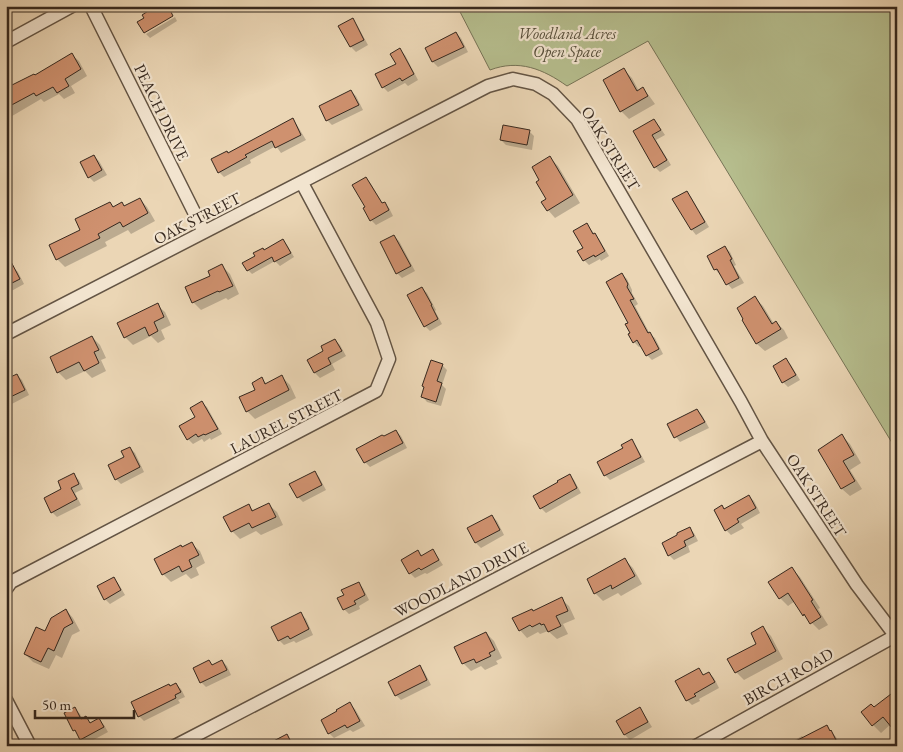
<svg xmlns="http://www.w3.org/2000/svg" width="903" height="752" font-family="'EB Garamond',serif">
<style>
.green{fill:#b6be8e;stroke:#767356}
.shadow{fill:#0003}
.building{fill:#cf916f;stroke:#36281e}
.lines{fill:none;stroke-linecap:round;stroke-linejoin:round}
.minor-casing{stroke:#635444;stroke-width:15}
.minor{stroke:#f2e4cf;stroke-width:12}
.labels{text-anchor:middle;stroke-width:4.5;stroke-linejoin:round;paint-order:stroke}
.park-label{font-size:16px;font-style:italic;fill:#564e3a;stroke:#f2e4cf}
.street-label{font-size:16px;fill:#36281e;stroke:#f2e4cf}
</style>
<rect width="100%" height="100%" fill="#ebd6b5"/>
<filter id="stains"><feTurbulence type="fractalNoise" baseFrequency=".004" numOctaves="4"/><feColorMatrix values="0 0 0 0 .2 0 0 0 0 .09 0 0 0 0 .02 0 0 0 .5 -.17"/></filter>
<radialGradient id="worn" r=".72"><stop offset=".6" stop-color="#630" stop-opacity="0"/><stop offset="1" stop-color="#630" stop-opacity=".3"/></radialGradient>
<!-- green -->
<path class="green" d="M457,6H897V451L648,41L567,86C543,69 519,59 490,70Z"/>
<!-- shadow -->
<path class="shadow" d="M197,6H206L200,9Z
M175,17L177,21L150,38L146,34Z
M352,20L357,25L368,45L356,52L351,47Z
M456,33L461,38L468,52L438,67L433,62L427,49Z
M400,50L405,55L418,80L408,86L405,83L388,92L383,87L397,64Z
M72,55L79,61L87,76L71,86L75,93L64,99L59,94L44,102L41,99L7,119L6,118V90L35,77Z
M624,70L632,78L639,91L643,89L650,97L655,104L629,119L621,111Z
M351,91L356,96L363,110L332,125L327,120Z
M293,120L297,125L306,140L281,153L276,146L250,160L251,163L224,177L219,172L229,154Z
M654,121L659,126L665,135L656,140L671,165L660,172L655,167L635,132Z
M529,131L534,136L532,150L506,145L501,140Z
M94,156L99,161L107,175L94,182L89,177Z
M550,158L558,166L580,203L555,218L548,210V199L541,180Z
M366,179L371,184L383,204L384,203L389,208L393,216L376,225L371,220L365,208L367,207Z
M686,192L691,197L709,227L696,235L692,230Z
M140,199L147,207L155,221L131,234L128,230L105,242L107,246L65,267L57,259L81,230L110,204L114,208L125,207Z
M586,224L599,239L609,256L601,261L600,259L589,265L584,260Z
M394,236L399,241L415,271L402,278L397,273Z
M283,241L287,245L294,257L280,266L275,261L252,274L248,270L264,251Z
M725,247L730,252L736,265L734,266L744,283L732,289L715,269Z
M222,266L230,274L239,294L228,300L226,298L201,310L193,302L212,276Z
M13,267L18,272L24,284L6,294V270Z
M622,274L627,279L632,290V293L638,304L635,306L650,334L655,338L663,354L652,360L647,355L642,346L639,347L634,342Z
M422,288L427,293L436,310L435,311L442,324L430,331L425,326Z
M755,298L763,306L774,324L776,322L784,330L788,338L765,351L757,344L743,320Z
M157,305L165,312L171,325L161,330L165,339L158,343L151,336L133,345L125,337Z
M92,337L100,345L106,358L101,360L106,371L92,378L85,371L66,380L58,372Z
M335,340L340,345L346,356L332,364L335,370L320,378L315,373L308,360L325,351Z
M786,360L791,365L800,380L788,387L783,382Z
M442,365L447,370L442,385L446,389L441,406L427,402L422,396Z
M17,375L22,380L29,395L6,407V381Z
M282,377L290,385L296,398L255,419L247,411L262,379L267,384Z
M202,403L207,407L222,434L211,440L210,438L204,442L202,439L193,444L188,439Z
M697,410L702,415L709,428L680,442L676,437L669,425Z
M396,431L401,436L407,448L370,467L365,462Z
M842,436L850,444L861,463L850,470L862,489L850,496L842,489L820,451Z
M631,441L636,446L645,462L610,480L605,475Z
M130,448L135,453L144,472L121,484L116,479Z
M314,472L319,477L326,490L303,502L298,497Z
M74,475L79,480L83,489L75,493L81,505L57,517L52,512L63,489Z
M569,475L574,480L581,493L546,513L541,508Z
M749,496L754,501L760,513L741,524L744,528L731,535L726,530L725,510Z
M269,505L277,512L283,525L261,535L256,531L240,539L232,531L249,506L255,512Z
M492,516L497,521L504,535L481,548L476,543L469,529Z
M689,528L694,533L698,541L688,546L690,552L674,560L669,555Z
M192,544L200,551L205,563L196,568L199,575L191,579L186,574L171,582L163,574L182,549Z
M432,551L437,556L443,565L427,574L425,573L415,578L410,573L403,560L418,552L423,556Z
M625,560L633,568L642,584L621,596L618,593L603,601L595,593Z
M792,569L800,577L820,608L818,609L828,625L819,630L804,615L795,601L788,606L780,598Z
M113,578L118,583L125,595L110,604L105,599Z
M358,583L363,588L369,600L359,606L360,609L349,614L344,609L345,596Z
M561,599L569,606L575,619L563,624L568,634L557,639L548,631L540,634L538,632L527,638L520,630L533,612Z
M66,610L73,618L80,631L72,635L62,658L56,655L49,669L33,662L25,654Z
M301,614L306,619L313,635L296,643L294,641L284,645L279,640Z
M763,628L771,636L783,659L744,680L736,672L758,644Z
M486,633L494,641L502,658L496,661L498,664L485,670L481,666L471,671L463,663Z
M222,661L227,666L231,675L206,687L201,682L209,662L213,665Z
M419,666L424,671L431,685L401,700L396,695L389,682Z
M698,669L704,676L709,673L714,678L719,688L699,699L700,701L692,705L687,700L677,682Z
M176,684L181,689L185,697L178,700L180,703L144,721L139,716L171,687Z
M350,704L355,709L365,726L353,732L350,730L334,738L329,733Z
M871,705L891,724L881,733L873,725Z
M75,709L80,714L82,719L86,717L91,724L99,720L104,725L108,732L86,744L74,730Z
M639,709L644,714L652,727L630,740L625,735L618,722Z
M827,727L836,737L840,745L838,746H796L793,741L802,736L804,738Z
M566,743L569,746H560Z"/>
<!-- building -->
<path class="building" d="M156,6H168L173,16L144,33L137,22L144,18L142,15Z
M353,18L364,40L350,47L338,26Z
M456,32L464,47L432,62L425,48Z
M400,48L414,74L402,81L400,78L382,88L375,74L396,64L390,54Z
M72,53L81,69L65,79L69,86L57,93L53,87L36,96L34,93L6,108V88L34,74L35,75Z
M624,68L637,91L643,87L648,96L620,112L603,80Z
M351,90L359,105L326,121L319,106Z
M293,118L301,135L275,148L272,141L245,155L247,157L218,173L211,159L227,151L228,153Z
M654,119L661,130L652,135L667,160L654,168L633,131Z
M503,125L530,130L527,145L500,140Z
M94,155L102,170L88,178L80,162Z
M550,156L573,195L547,211L541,202L546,199L536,182L539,180L532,167Z
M366,177L382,203L385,202L389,210L370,221L363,208L365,207L352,185Z
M687,191L705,222L691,230L672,199Z
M140,198L148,213L123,227L120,222L98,234L100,238L56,260L49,245L80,230L75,219L110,202L113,207L122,202L124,206Z
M587,223L593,234L595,233L605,251L595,257L594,255L583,261L577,251L583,248L573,231Z
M394,235L411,266L396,274L380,242Z
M283,239L291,253L274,262L272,257L247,271L242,263L255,256L253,253L263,248L264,250Z
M725,246L732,259L730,260L739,278L726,285L717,269L714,270L707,256Z
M6,252L20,279L6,286Z
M222,264L233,286L219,292L218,291L192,303L185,287L210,276L208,271Z
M622,273L628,284L627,287L634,299L630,300L648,333L650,332L659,349L646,356L637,340L633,343L628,334L630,333L625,324L628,323L606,282Z
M422,287L432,305H431L438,319L424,327L407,295Z
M755,296L772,324L776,321L781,329L756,344L742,320L743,319L737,308Z
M158,303L164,317L154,322L158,331L149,336L145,327L124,338L117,323Z
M92,336L99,350L94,352L99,363L84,371L79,362L57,373L50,357Z
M335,339L342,351L328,358L331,364L314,373L307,360L323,351L321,346Z
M786,358L796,375L782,383L773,366Z
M431,360L443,364L437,381L442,383L436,402L421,397L424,387L422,386Z
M17,374L25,390L6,399V379Z
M282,375L289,390L246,412L239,397L255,390L252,383L262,377L265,384Z
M202,401L218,429L205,435L204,434L198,437L196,434L187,440L179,426L195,417L190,408Z
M697,409L705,422L674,438L667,424Z
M396,430L403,443L364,463L356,449L382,435L384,436Z
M842,434L854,455L843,461L855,481L841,489L818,450Z
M632,439L641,457L604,476L597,462L623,448L621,445Z
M130,447L140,467L115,480L108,465L124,457L121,451Z
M315,471L322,485L297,498L289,484Z
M74,473L79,484L71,488L77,499L51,513L44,498L61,489L58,481Z
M570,474L577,488L540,509L533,496L558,482L557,481Z
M749,495L756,508L737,519L739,522L725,531L714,510L722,505L724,509Z
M269,503L276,517L252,528L249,523L231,532L223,517L249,504L252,511Z
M492,515L500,530L475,543L467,528Z
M690,527L694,536L684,541L686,546L668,556L662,543L677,535V533Z
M192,542L199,555L189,560L192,567L182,572L179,566L162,575L154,559L181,545L182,547Z
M433,549L439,560L421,570L419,568L409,574L401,560L418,550L421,556Z
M625,558L635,576L612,589L611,585L594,594L587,579Z
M792,567L813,600L811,601L821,617L810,624L804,614L803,616L788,593L779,599L768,582Z
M114,577L121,590L104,600L97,586Z
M359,582L365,595L354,601L356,604L343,610L337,598L344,595L341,590Z
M562,597L568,611L556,616L561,626L548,632L544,624L541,625L540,623L532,627L530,625L519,631L512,618L532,609L533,611Z
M66,609L73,623L64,628L54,651L48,648L41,662L24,654L36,627L45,631L51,618Z
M301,612L309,629L290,639L288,636L278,641L271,627Z
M763,626L776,651L735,673L727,659L756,644L751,633Z
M486,632L495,650L489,653L491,656L476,663L474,659L462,664L454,647Z
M209,660L212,665L222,660L227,670L200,683L193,668Z
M420,665L427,680L395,696L388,682Z
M699,668L703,675L709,672L715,682L694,694L696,696L686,701L675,681Z
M176,683L181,692L175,695L176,698L138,717L131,702L169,684L170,686Z
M891,694L897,701V734L883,717L872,726L861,712L871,704L874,707Z
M350,702L360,721L347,728L345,725L328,734L321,720L337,711L336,710Z
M75,707L81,719L86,716L90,723L99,718L104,727L80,740L75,730L73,731L64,713Z
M640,707L648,722L624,735L616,721Z
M827,725L830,731L831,730L836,740L824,746H786Z
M287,734L293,746H264Z"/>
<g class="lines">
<!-- minor casing -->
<g class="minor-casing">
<path id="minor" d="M91,6L204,232
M6,42L72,6
M6,334L488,86L513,79L536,84L553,94L577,119L741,402L762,441L857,585L897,638
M6,589L11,582L376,391L389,359L377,323L302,183
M6,700L30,746
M175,746L762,441
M696,746L895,636"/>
</g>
<!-- minor -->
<use href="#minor" class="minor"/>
</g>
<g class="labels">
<!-- park labels -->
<g class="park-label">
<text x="567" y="39">Woodland Acres<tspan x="567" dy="18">Open Space</tspan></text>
</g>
<!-- street labels -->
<g class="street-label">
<text transform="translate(162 112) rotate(64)" y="6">PEACH DRIVE</text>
<text transform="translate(611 148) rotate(58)" y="6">OAK STREET</text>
<text transform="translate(197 218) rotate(-27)" y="6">OAK STREET</text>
<text transform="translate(286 421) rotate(-27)" y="6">LAUREL STREET</text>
<text transform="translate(817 495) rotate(57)" y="6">OAK STREET</text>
<text transform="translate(461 579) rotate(-27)" y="6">WOODLAND DRIVE</text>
<text transform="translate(788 676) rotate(-29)" y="6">BIRCH ROAD</text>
</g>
</g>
<!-- margin -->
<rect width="903" height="752" fill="none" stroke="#ebd6b5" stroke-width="25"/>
<rect x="8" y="8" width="888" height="737" fill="none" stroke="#36281e" stroke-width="2.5"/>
<rect x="12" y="12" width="878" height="727" fill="none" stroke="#36281e"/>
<!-- scale -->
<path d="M35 710v8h99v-8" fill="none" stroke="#36281e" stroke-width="2.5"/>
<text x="42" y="710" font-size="15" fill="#36281e" stroke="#f2e4cf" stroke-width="4" paint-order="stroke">50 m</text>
<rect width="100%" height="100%" filter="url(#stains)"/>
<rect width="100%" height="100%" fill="url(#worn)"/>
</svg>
